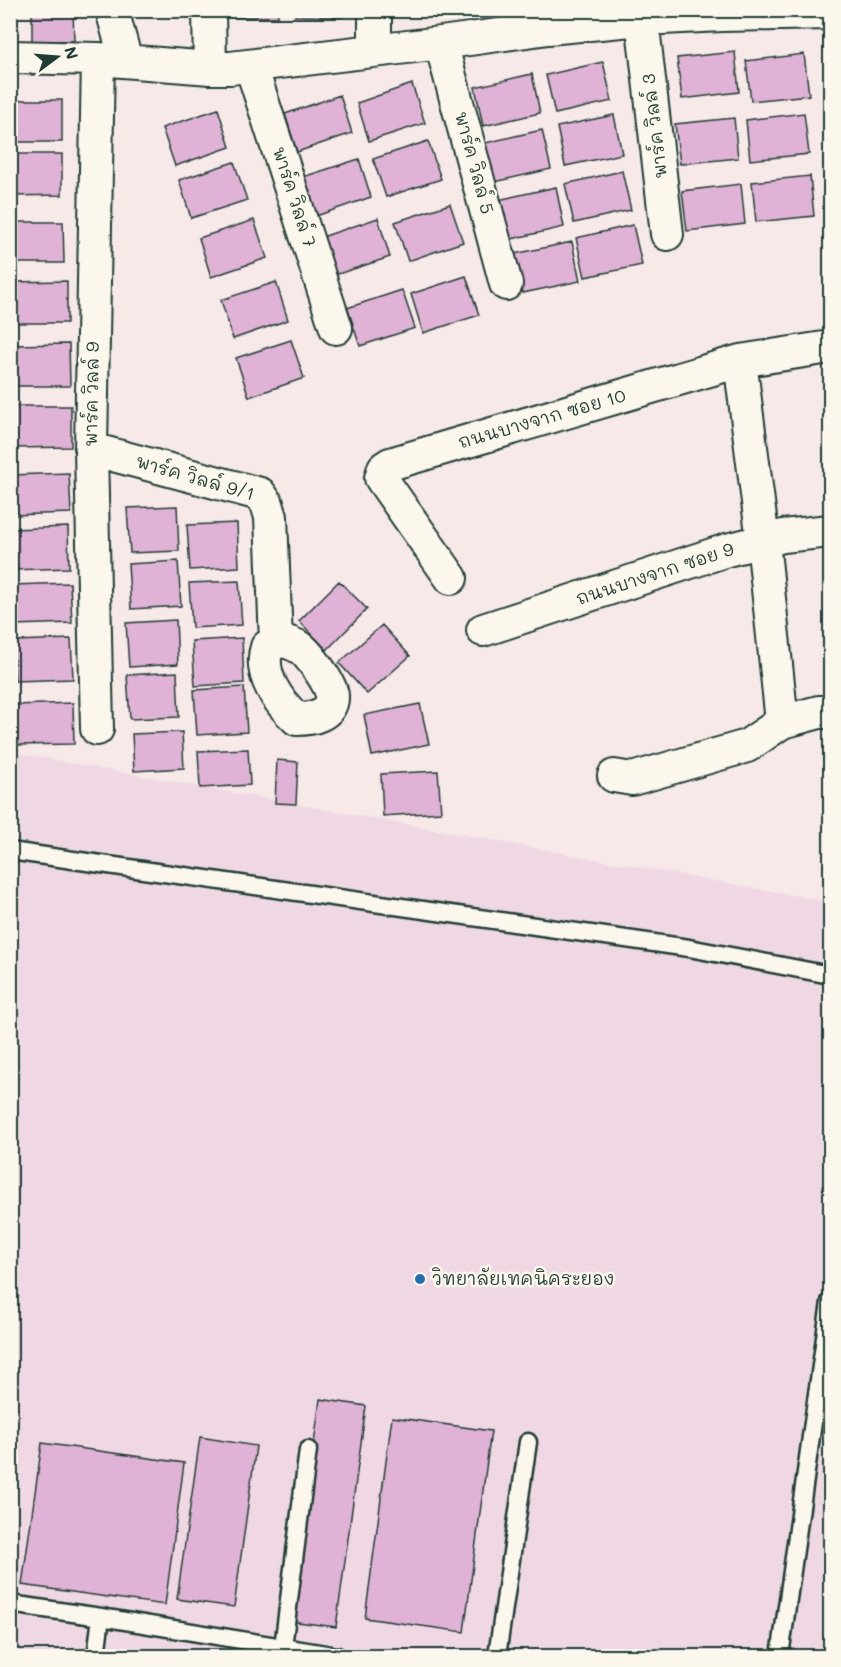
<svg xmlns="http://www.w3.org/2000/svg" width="841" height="1667" font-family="Mali,'Playpen Sans Thai',sans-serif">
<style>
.built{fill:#efd8e3}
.building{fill:#e0b2d6;stroke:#1f3d34;stroke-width:1.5}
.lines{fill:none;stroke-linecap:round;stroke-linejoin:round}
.lane-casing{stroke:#1f3d34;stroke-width:21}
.street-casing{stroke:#1f3d34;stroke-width:36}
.lane{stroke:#fbf7ec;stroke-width:16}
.street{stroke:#fbf7ec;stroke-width:32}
.poi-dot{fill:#1f6fb2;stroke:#fbf7ec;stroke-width:2}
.labels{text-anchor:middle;stroke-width:5;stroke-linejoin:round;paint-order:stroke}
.street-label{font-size:18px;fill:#1f3d34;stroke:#fbf7ec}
.poi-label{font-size:18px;fill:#1f3d34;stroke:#fbf7ec;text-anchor:start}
</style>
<rect width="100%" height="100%" fill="#f6e9e8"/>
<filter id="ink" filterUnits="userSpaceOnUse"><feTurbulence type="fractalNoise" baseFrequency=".0167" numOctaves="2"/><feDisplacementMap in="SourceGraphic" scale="12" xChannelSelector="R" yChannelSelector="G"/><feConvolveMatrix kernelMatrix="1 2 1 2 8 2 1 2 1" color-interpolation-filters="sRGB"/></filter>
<g filter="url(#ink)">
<!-- built -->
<path class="built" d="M10,752L830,902V1656H11Z"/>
<!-- building -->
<path class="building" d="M10,10H16L17,36H10Z
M32,10H73L74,41H32Z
M230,10H278V17H230Z
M295,10H342V17L295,16Z
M735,52L739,92L682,99L677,58Z
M804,54L809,95L751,101L746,61Z
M603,62L612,101L555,114L546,75Z
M532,74L540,113L483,126L475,87Z
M412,84L425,123L369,141L357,103Z
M340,95L352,133L297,152L285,114Z
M10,100H62V142H10Z
M218,109L230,147L175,166L162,128Z
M804,113L809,154L750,160L746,120Z
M614,115L622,154L565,166L557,127Z
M734,118L738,158L680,164L675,124Z
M542,130L551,169L494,182L485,143Z
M428,141L441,179L386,197L373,159Z
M10,154H62V195L10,196Z
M359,159L371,197L316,216L303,177Z
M234,162L247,200L191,218L179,180Z
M622,171L631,210L574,223L565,184Z
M810,176L814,216L756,222L752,182Z
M741,184L745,224L687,231L682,191Z
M556,187L564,227L507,240L498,200Z
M450,204L463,242L408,261L395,222Z
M378,218L390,257L335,275L322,237Z
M254,220L267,258L211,277L199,238Z
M10,222H63L64,263H10Z
M633,225L642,265L585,277L576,238Z
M572,242L580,281L523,293L514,254Z
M466,276L479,315L423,333L411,294Z
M67,281V323H10V282Z
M276,282L288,320L233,339L221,300Z
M402,290L415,328L360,346L347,308Z
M291,340L304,378L249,397L236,358Z
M69,344L70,386H12L11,345Z
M13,406H71V447L13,448Z
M69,473L71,513L12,515L11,475Z
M177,506L179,551L130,553L127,508Z
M237,523L239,567L190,570L187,525Z
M68,527L69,568L11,570L10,529Z
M178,561L181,606L131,609L128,564Z
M239,581L242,625L192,628L189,583Z
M339,581L367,609L327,650L299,621Z
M70,583L72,623L14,625L12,585Z
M176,620L178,664L129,667L126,623Z
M382,625L410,656L367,694L339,663Z
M242,638L244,683L195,686L192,641Z
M71,639L73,679L15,681L13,641Z
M177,672L179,717L130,719L127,675Z
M244,687L247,732L197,735L194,690Z
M73,703L74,744L16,745L14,705Z
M420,704L429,744L372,756L364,715Z
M182,732L184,768L134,771L132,734Z
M248,749L250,785L200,788L198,751Z
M277,760L298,762L296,804L275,803Z
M438,771L441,812L383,816L381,774Z
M320,1399L366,1406L336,1627L290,1621Z
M392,1417L491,1431L464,1632L365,1618Z
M200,1437L256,1446L234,1607L177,1599Z
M42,1443L184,1463L165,1605L22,1585Z"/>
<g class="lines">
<!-- lane casing -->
<g class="lane-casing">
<path id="lane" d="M10,851L689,948L830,975
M10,1604L101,1617L338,1656
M283,1647L308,1450
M96,1656L101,1617
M497,1656L528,1442
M780,1656L830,1302"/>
</g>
<!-- street casing -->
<g class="street-casing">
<path id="street" d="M112,10L126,61
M209,10L210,68
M375,10V50
M642,19L667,234
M441,43L506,284
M10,57L98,59L210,68H230L441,43L548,28L642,19L722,15L830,13
M251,66L336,328
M740,361L763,541L782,722
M91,449L260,494L267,504L271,517L276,642
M451,578L381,478L384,468L390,464L740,361L830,347
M483,630L727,550L783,536L830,531
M276,642C280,642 285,641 290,643C293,644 299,647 302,649C310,656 332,685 332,696C333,715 311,719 297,719C278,702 258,674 267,647Z
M97,729L91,449L98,59
M614,776L632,779L747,746L782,722L819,712H830"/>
</g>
<!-- lane -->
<use href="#lane" class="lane"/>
<!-- street -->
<use href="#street" class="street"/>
</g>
</g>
<!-- markers -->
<circle class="poi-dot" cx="420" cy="1279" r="6"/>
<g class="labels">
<!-- street labels -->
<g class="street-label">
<text transform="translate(655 126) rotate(-97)" y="6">พาร์ค วิลล์ 3</text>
<text transform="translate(474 163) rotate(75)" y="6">พาร์ค วิลล์ 5</text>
<text transform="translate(294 197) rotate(72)" y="6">พาร์ค วิลล์ 7</text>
<text transform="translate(92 394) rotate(-89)" y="6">พาร์ค วิลล์ 9</text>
<text transform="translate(542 419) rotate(-16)" y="6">ถนนบางจาก ซอย 10</text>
<text transform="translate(195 478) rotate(16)" y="6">พาร์ค วิลล์ 9/1</text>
<text transform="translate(655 574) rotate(-18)" y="6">ถนนบางจาก ซอย 9</text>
</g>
<!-- poi labels -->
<g class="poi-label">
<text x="432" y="1285">วิทยาลัยเทคนิคระยอง</text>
</g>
</g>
<!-- margin -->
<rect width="841" height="1667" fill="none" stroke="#fbf7ec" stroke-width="36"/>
<rect x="18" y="18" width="805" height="1631" fill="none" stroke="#1f3d34" stroke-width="2" filter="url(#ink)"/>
<!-- north arrow -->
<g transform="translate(57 57) rotate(74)" stroke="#fbf7ec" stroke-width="4.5" paint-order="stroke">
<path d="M0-4.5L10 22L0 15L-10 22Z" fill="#1f3d34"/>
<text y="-9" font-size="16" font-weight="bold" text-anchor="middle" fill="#1f3d34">N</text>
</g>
</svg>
